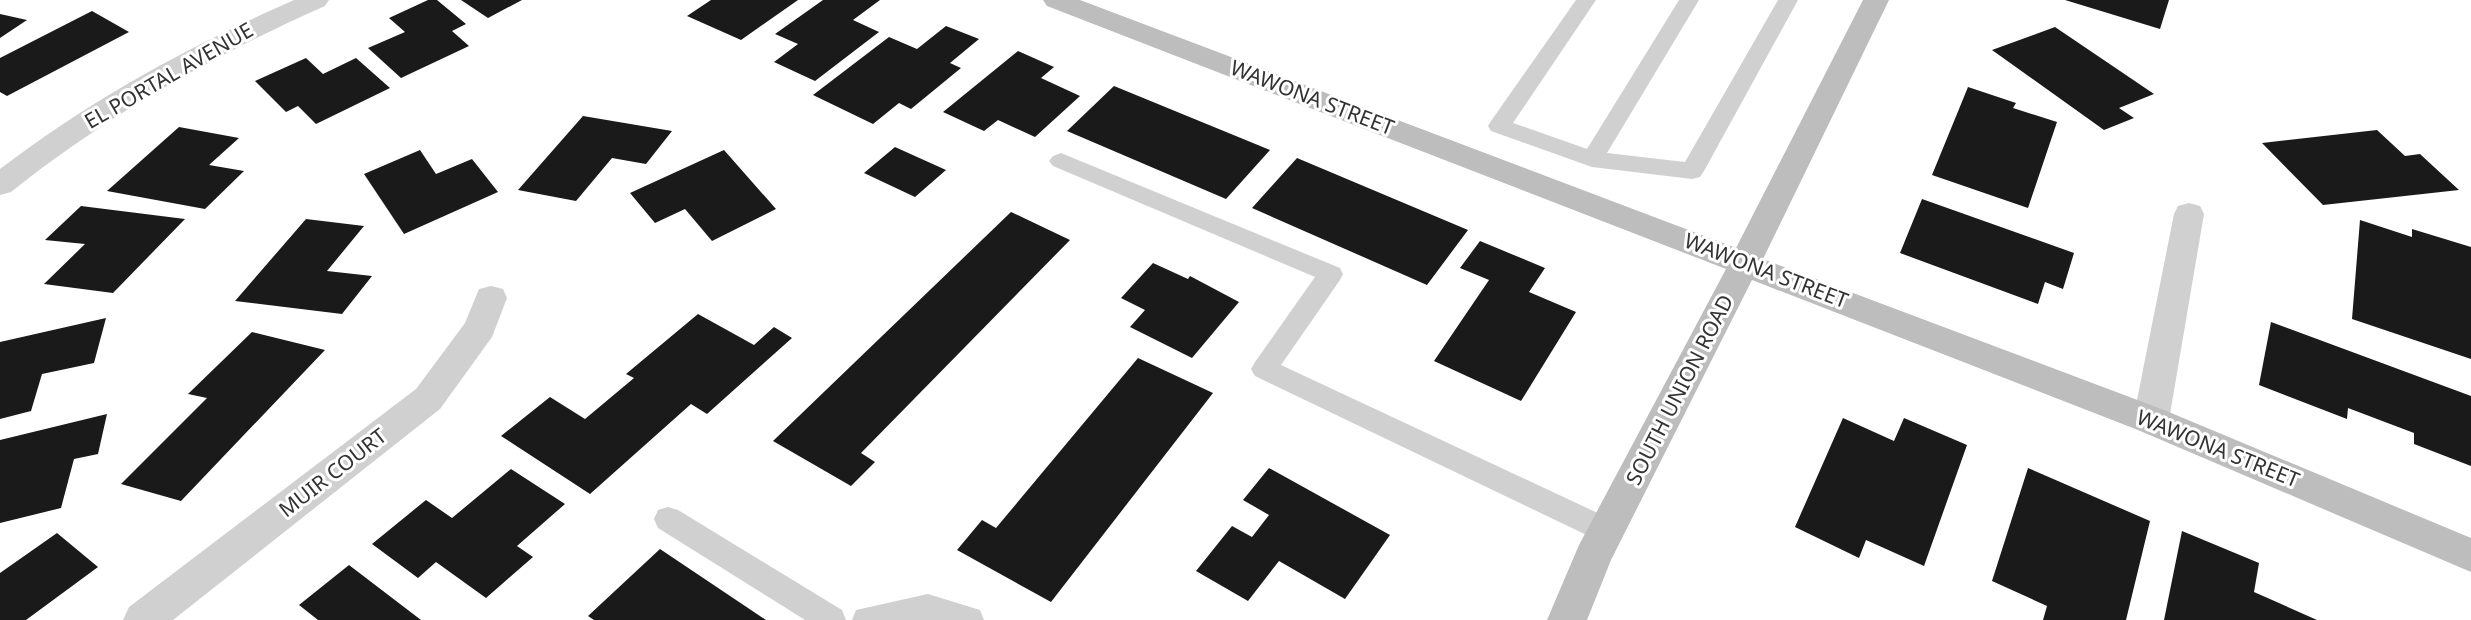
<svg xmlns="http://www.w3.org/2000/svg" width="2471" height="620" font-family="'Noto Sans',sans-serif">
<style>
.building{fill:#1a1a1a}
.lines{fill:none;stroke-linecap:round;stroke-linejoin:round}
.lane{fill:#d0d0d0;fill-rule:evenodd}
.street{fill:#d0d0d0;fill-rule:evenodd}
.secondary{fill:#bdbdbd;fill-rule:evenodd}
.labels{text-anchor:middle;stroke-width:6;stroke-linejoin:round;paint-order:stroke}
.street-label{font-size:21px;fill:#333;stroke:#fff}
</style>
<rect width="100%" height="100%" fill="#fff"/>
<!-- building -->
<path class="building" d="M428,0H437L466,24L452,31L469,46L401,78L368,48L405,32L389,18Z
M461,0H522L488,18Z
M711,0H798L741,40L687,16Z
M823,0H880L853,20L879,32L815,81L774,62L798,44L775,34Z
M2065,0H2169L2160,29Z
M92,11L129,32L7,96L0,92V58Z
M0,14L27,20L0,38Z
M946,26L979,39L950,63L961,68L911,109L899,103L873,124L813,95L889,37L917,49Z
M2055,27L2154,94L2119,108L2134,118L2104,130L1992,50Z
M1018,51L1054,67L1041,78L1080,96L1035,137L998,120L984,131L943,112Z
M306,58L323,74L356,58L390,88L316,124L298,106L286,112L255,81Z
M1114,86L1270,150L1226,199L1067,131Z
M1968,87L2016,103L2013,108L2057,122L2028,208L1932,175Z
M583,116L672,131L646,164L612,158L576,201L518,190Z
M179,127L239,138L209,165L244,171L205,209L107,191Z
M2377,130L2405,156L2420,154L2459,190L2323,205L2262,143Z
M895,147L946,170L915,197L864,173Z
M420,150L436,174L472,159L498,192L404,234L364,174Z
M724,150L776,209L712,241L685,209L655,223L630,193Z
M1297,158L1468,230L1427,285L1252,208Z
M1922,199L2074,253L2063,289L2045,282L2038,304L1900,253Z
M81,206L185,219L113,293L44,284L85,244L45,240Z
M1011,212L1070,240L861,453L875,462L851,486L773,441Z
M306,219L364,226L327,271L372,276L342,314L235,301Z
M2360,220L2412,237V229L2471,247V359L2352,319Z
M1480,241L1545,268L1529,292L1576,312L1521,401L1434,361L1489,280L1460,268Z
M1153,263L1188,279L1190,276L1239,302L1192,358L1130,327L1145,310L1121,298Z
M698,314L754,345L774,327L792,338L707,414L691,404L590,494L501,436L550,397L585,419L634,378L626,374Z
M106,318L94,363L42,374L31,411L0,419V342Z
M2271,322L2471,396V466L2414,444V433L2348,408L2347,419L2259,385Z
M252,332L325,350L181,501L121,484L207,398L188,394Z
M1138,358L1213,393L1051,602L957,550L982,520L996,528Z
M107,414L98,454L74,459L61,508L0,523V440Z
M1843,418L1894,441L1904,418L1967,445L1924,566L1866,540L1859,558L1795,527Z
M1269,468L1390,535L1345,599L1279,561L1248,601L1196,571L1232,526L1252,537L1269,515L1243,500Z
M2028,468L2150,521L2126,620H2043L2047,606L1992,581Z
M511,469L565,504L517,546L533,557L486,598L436,562L418,578L372,544L426,500L452,518Z
M2182,531L2259,563L2254,592L2317,620H2164Z
M57,533L98,567L26,620H0V573Z
M660,549L766,620H594L588,616Z
M349,565L421,620H318L299,605Z"/>
<g class="lines">
<!-- lane -->
<path class="lane" d="M1576,0H1596L1513,123L1587,149L1679,0H1699L1607,153L1685,162L1778,0H1798L1704,171L1700,177L1692,179L1592,167L1491,131L1488,126L1491,121Z
M1061,153L1340,268L1343,274L1340,280L1281,365L1617,522L1622,531L1617,540L1607,543L1597,540L1255,376L1251,369L1255,362L1315,277L1053,166L1049,161L1053,156Z
M668,507L678,510L842,610L846,620H805L658,528L654,519L658,510Z
M928,594L980,610L984,620H852L856,610Z"/>
<!-- street -->
<path class="street" d="M294,0H329L325,6C212,56 108,115 11,192L0,195V169C90,100 189,46 294,0Z
M2189,203L2200,206L2204,214L2169,420L2164,430L2151,434L2138,430L2133,420L2174,214L2178,206Z
M491,286L503,289L507,298L492,337L440,409L173,620H123L129,607L416,389L465,323L479,289Z"/>
<!-- secondary -->
<path class="secondary" d="M1043,0H1080L1736,248L1863,0H1889L1763,259L2164,410L2471,538V572L2138,430L1752,280L1611,560L1587,620H1547L1579,545L1726,269L1047,6Z"/>
</g>
<g class="labels">
<!-- street labels -->
<g class="street-label">
<text transform="translate(169 76) rotate(-30)" y="7">EL PORTAL AVENUE</text>
<text transform="translate(1312 98) rotate(21)" y="7">WAWONA STREET</text>
<text transform="translate(1766 271) rotate(21)" y="7">WAWONA STREET</text>
<text transform="translate(1680 390) rotate(-63)" y="7">SOUTH UNION ROAD</text>
<text transform="translate(2218 449) rotate(22)" y="7">WAWONA STREET</text>
<text transform="translate(333 473) rotate(-38)" y="7">MUIR COURT</text>
</g>
</g>
</svg>
